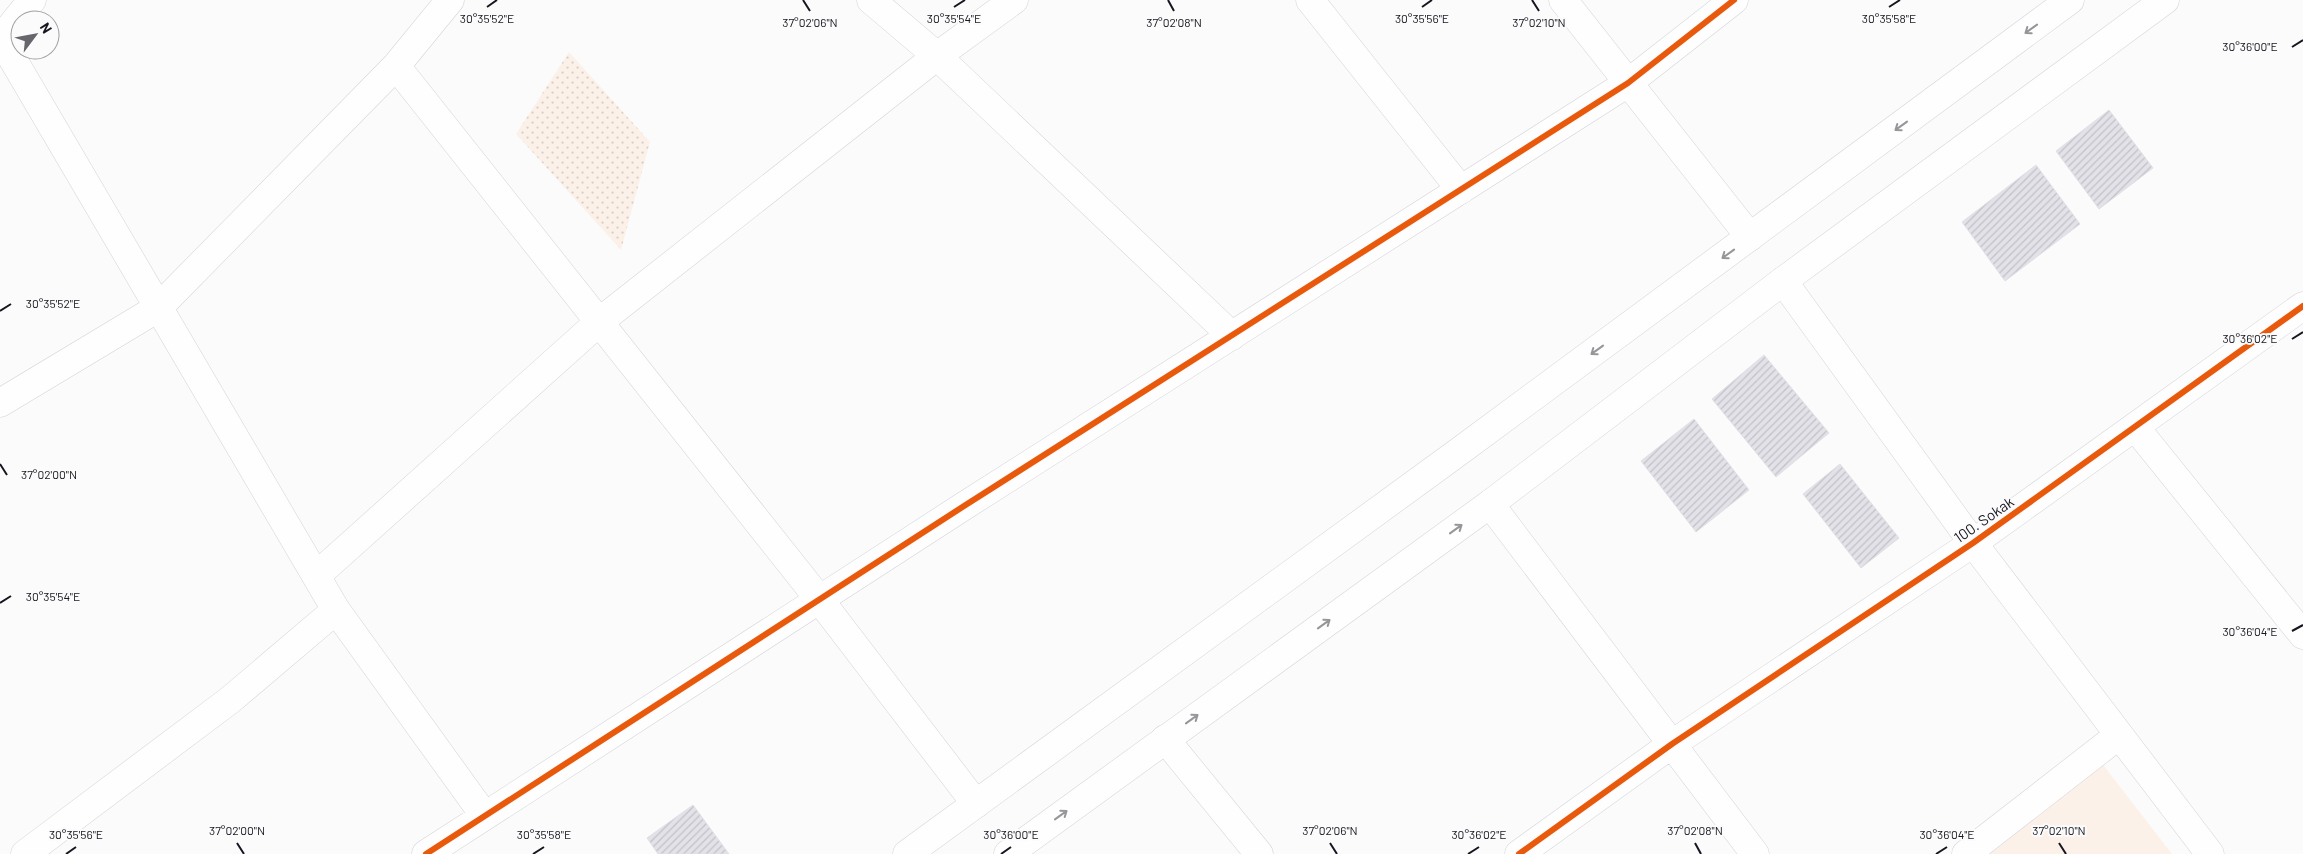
<svg xmlns="http://www.w3.org/2000/svg" width="2303" height="854" font-family="Barlow,sans-serif">
<style>
.grass{fill:url(#grass-dots)}
.park{fill:#fcf1e9}
.building{fill:url(#building-hatch);stroke:#e0e0e5}
.lines{fill:none;stroke-linecap:round;stroke-linejoin:round}
.minor-casing{stroke:#d4d4d9;stroke-width:29}
.major-casing{stroke:#d4d4d9;stroke-width:29}
.minor{stroke:#fefefe;stroke-width:28}
.major{stroke:#fefefe;stroke-width:28}
.cycleway-casing{stroke:#fbfbfb;stroke-width:9}
.cycleway{stroke:#e8590c;stroke-width:6}
.oneway{stroke:#96969a}
.ticks{fill:none;stroke:#171620;stroke-width:2}
.labels{text-anchor:middle;stroke-width:4;stroke-linejoin:round;paint-order:stroke}
.street-label{font-size:15px;fill:#171620;stroke:#fbfbfb}
.ticks-label{font-size:12px;text-anchor:middle;fill:#171620;stroke:#fbfbfb;stroke-width:4;stroke-linejoin:round;paint-order:stroke}
</style>
<defs>
<pattern id="grass-dots" width="8" height="8" patternUnits="userSpaceOnUse" patternTransform="scale(1.25)"><rect width="8" height="8" fill="#fcf1e9"/><path d="M2 2h.1M6 6h.1" fill="none" stroke="#d7cec8" stroke-width="1.8" stroke-linecap="round"/></pattern>
<pattern id="building-hatch" width="6" height="6" patternUnits="userSpaceOnUse" patternTransform="scale(1.25)"><rect width="6" height="6" fill="#e3e2e9"/><path d="M-1 1l2-2M0 6l6-6M5 7l2-2" fill="none" stroke="#c2c1c8"/></pattern>
</defs>
<rect width="100%" height="100%" fill="#fbfbfb"/>
<!-- grass -->
<path class="grass" d="M569,52L650,142L621,250L516,134Z"/>
<!-- park -->
<path class="park" d="M2101,762L2172,854H1983Z"/>
<!-- building -->
<path class="building" d="M2109,110L2153,168L2099,209L2056,151Z
M2036,165L2080,224L2005,281L1962,222Z
M1764,355L1829,433L1776,477L1712,399Z
M1694,419L1749,490L1696,532L1641,461Z
M1840,464L1899,538L1861,568L1803,494Z
M693,805L729,854H658L647,838Z"/>
<g class="lines">
<!-- minor casing -->
<g class="minor-casing">
<path id="minor" d="M871,0L937,56L1232,336
M1310,0L1461,190
M1563,0L1750,237
M1,39L336,610L484,815
M0,40L32,0
M396,66L819,599L976,804
M1783,281L1973,543L2210,854
M0,403L158,308L396,66L450,0
M2135,427L2303,635
M1490,504L1755,854
M316,576L599,322L937,56L1014,0
M1165,739L1259,854
M25,854L230,700L336,610
M426,854L964,506L1628,83L1734,0
M1519,854L1672,744L1973,543L2303,306
M1966,854L2119,735"/>
</g>
<!-- major casing -->
<g class="major-casing">
<path id="major" d="M907,854L1457,453L2070,0
M1008,854L1490,504L1783,281L2165,0"/>
</g>
<!-- minor -->
<use href="#minor" class="minor"/>
<!-- major -->
<use href="#major" class="major"/>
<!-- cycleway casing -->
<g class="cycleway-casing">
<path id="cycleway" d="M426,854L964,506L1628,83L1734,0
M1519,854L1672,744L1973,543L2303,306"/>
</g>
<!-- cycleway -->
<use href="#cycleway" class="cycleway"/>
</g>
<!-- one-way arrows -->
<defs><path id="oneway-shaft" d="M-6 0H5M1.5-3L5.5 0L1.5 3" fill="none" stroke-width="1.6" stroke-linecap="round" stroke-linejoin="round" transform="scale(1.25)"/></defs>
<g class="oneway">
<use href="#oneway-shaft" transform="translate(2031 29) rotate(144)"/>
<use href="#oneway-shaft" transform="translate(1901 126) rotate(144)"/>
<use href="#oneway-shaft" transform="translate(1728 254) rotate(144)"/>
<use href="#oneway-shaft" transform="translate(1597 350) rotate(144)"/>
<use href="#oneway-shaft" transform="translate(1456 529) rotate(-36)"/>
<use href="#oneway-shaft" transform="translate(1324 624) rotate(-36)"/>
<use href="#oneway-shaft" transform="translate(1192 719) rotate(-36)"/>
<use href="#oneway-shaft" transform="translate(1061 815) rotate(-36)"/>
</g>
<!-- ticks -->
<path class="ticks" d="M803,0L810,11M1168,0L1174,11M1532,0L1539,11M487,7L497,0M954,7L965,0M1422,7L1432,0M1889,7L1900,0M2292,47L2303,40M0,311L11,304M2292,339L2303,332M0,464L7,475M0,603L11,596M2292,631L2303,625M237,843L244,854M1330,843L1337,854M1695,843L1701,854M2059,843L2066,854M66,854L76,847M533,854L544,847M1001,854L1011,847M1468,854L1479,847M1936,854L1947,847"/>
<g class="labels">
<!-- street labels -->
<g class="street-label">
<text transform="translate(1984 520) rotate(-35)" y="5">100. Sokak</text>
</g>
</g>
<g class="ticks-label">
<text x="487" y="23">30°35'52"E</text>
<text x="1422" y="23">30°35'56"E</text>
<text x="954" y="23">30°35'54"E</text>
<text x="1889" y="23">30°35'58"E</text>
<text x="810" y="27">37°02'06"N</text>
<text x="1174" y="27">37°02'08"N</text>
<text x="1539" y="27">37°02'10"N</text>
<text x="2250" y="51">30°36'00"E</text>
<text x="53" y="308">30°35'52"E</text>
<text x="2250" y="343">30°36'02"E</text>
<text x="49" y="479">37°02'00"N</text>
<text x="53" y="601">30°35'54"E</text>
<text x="2250" y="636">30°36'04"E</text>
<text x="237" y="835">37°02'00"N</text>
<text x="1330" y="835">37°02'06"N</text>
<text x="1695" y="835">37°02'08"N</text>
<text x="2059" y="835">37°02'10"N</text>
<text x="76" y="839">30°35'56"E</text>
<text x="544" y="839">30°35'58"E</text>
<text x="1011" y="839">30°36'00"E</text>
<text x="1479" y="839">30°36'02"E</text>
<text x="1947" y="839">30°36'04"E</text>
</g>
<!-- north arrow -->
<g transform="translate(35 35) rotate(58)"><circle r="24" fill="#fbfbfb" stroke="#a09fa3"/>
<path d="M0-4L9 19L0 12L-9 19Z" fill="#67666d"/>
<text y="-8" font-size="14" font-weight="bold" text-anchor="middle" fill="#171620">N</text>
</g>
</svg>
